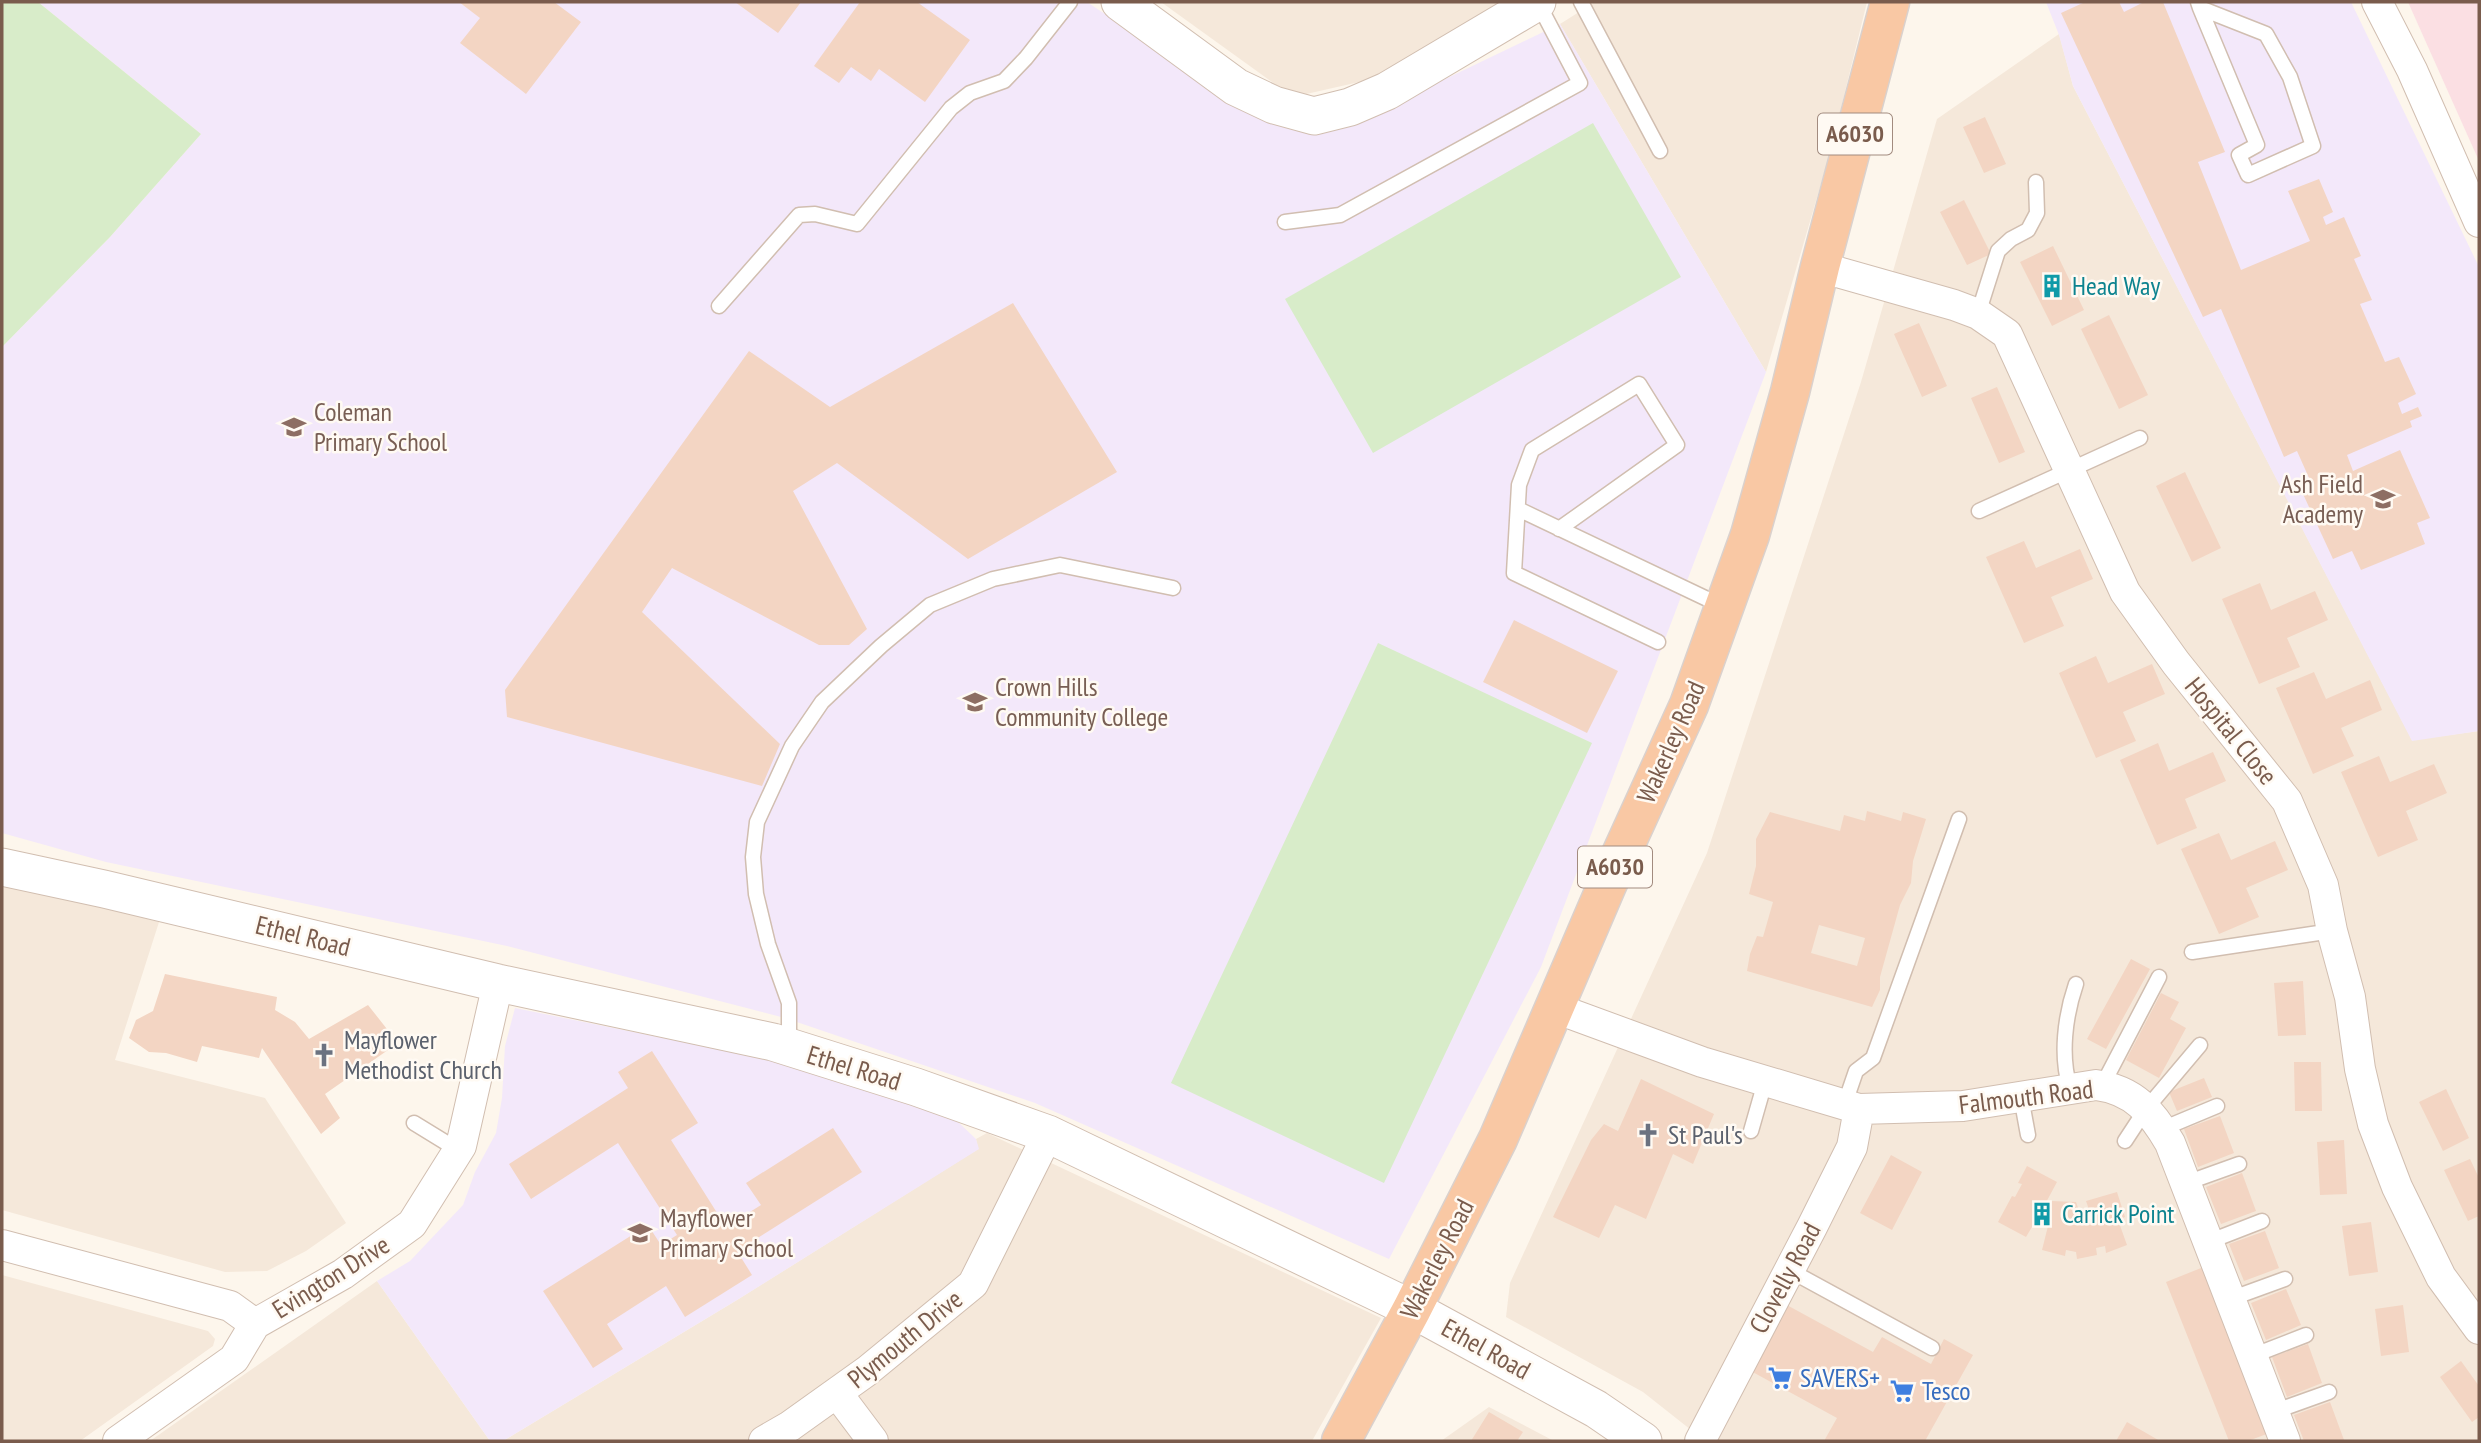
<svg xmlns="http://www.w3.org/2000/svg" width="2481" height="1443" font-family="'PT Sans Narrow',sans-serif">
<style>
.residential{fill:#f5e8da}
.education{fill:#f3e8fa}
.medical{fill:#fbdfe3}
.green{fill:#d8ecc9}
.building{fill:#f3d5c3;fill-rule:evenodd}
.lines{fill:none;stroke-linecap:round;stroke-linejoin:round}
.service-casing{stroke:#d1beb0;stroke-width:17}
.minor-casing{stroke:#d1beb0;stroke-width:32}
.tertiary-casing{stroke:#d1beb0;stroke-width:39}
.trunk-casing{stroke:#dad1cd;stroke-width:41}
.service{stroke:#fff;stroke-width:14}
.minor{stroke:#fff;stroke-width:30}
.tertiary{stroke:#fff;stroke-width:37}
.trunk{stroke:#f9c8a4;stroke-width:38}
.labels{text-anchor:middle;stroke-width:5;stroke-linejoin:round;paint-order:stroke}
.shield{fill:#fffaf3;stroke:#a28b7f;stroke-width:2}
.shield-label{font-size:24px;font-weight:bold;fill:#7a5c4d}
.culture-label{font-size:26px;fill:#0d838f;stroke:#fffaf3;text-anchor:start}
.education-label{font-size:26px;fill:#785e54;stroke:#fffaf3;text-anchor:start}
.street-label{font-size:26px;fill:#7a5c4d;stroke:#fffaf3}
.worship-label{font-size:26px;fill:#5b616d;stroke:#fffaf3;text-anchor:start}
.shop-label{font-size:26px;fill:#366cbe;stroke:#fffaf3;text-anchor:start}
</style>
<rect width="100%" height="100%" fill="#fdf6ec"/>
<!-- residential -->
<path class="residential" d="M1161,2H1504L1368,80L1293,97Z
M1595,2H1867L1830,153L1766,372L1560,24Z
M2059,34L2073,86L2412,740L2479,731V1441H1705L1643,1392L1506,1317L1510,1283L1707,853L1861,382L1937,119Z
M2,881L159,922L115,1060L265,1098L346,1223L306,1251L267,1271L225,1272L2,1210Z
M987,1133L1381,1318L1312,1441H503L737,1300L978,1149L976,1139Z
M2,1275L208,1331L215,1339L213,1346L80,1441H2Z
M377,1281L490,1441H150Z
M1489,1407L1554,1441H1441Z"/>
<!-- education -->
<path class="education" d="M38,2H1087L1214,87L1364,118L1560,24L1766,372L1541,967L1389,1259L1035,1103L785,1018L507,946L106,862L2,833V347L110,237L201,134Z
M2046,2H2351L2479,267V731L2412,741L2073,86L2059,35Z
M515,1008L766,1059L930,1109L956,1120L976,1139L979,1149L737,1300L503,1441H490L377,1281L410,1261L463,1205L475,1172L496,1133L502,1098L505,1046Z"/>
<!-- medical -->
<path class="medical" d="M2408,2H2479V161Z"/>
<!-- green -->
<path class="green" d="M2,2H38L201,134L110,237L2,347Z
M1593,123L1681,277L1373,453L1285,299Z
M1378,643L1592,743L1384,1183L1171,1083Z"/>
<!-- building -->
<path class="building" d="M459,2H554L581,22L526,94L460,43L480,18Z
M735,2H801L778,33Z
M860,2H917L970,40L925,102L879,69L871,81L851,67L839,83L814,66Z
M2085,2H2119L2124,12L2144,2H2163L2225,152L2198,162L2241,270L2310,241L2288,191L2319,179L2333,212L2323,217L2326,225L2344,217L2361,256L2354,259L2372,300L2360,304L2385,362L2399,357L2416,394L2398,403L2402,414L2418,407L2422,416L2410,421L2412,427L2347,455L2353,471L2400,450L2430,518L2417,523L2425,544L2361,570L2352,551L2333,559L2303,494L2313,487L2297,451L2284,457L2221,309L2203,317L2061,13Z
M1985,117L2006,164L1984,173L1963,127Z
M1964,200L1991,254L1967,265L1940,212Z
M2053,246L2084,310L2052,326L2020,262Z
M1013,303L1117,472L968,559L837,463L793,491L867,629L849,645H819L672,568L642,612L780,744L762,786L507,717L505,690L749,351L830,407Z
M2109,315L2148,395L2119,409L2081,329Z
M1919,323L1947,386L1922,397L1894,334Z
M1997,387L2025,452L1999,463L1971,398Z
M2185,472L2221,548L2192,562L2156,486Z
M2024,541L2036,568L2080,549L2093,579L2051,597L2064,626L2024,643L1986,557Z
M2260,583L2271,610L2315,591L2328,620L2287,638L2300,667L2259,684L2222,599Z
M1514,620L1618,671L1587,733L1483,682Z
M2096,656L2108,683L2152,664L2165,694L2123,712L2136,741L2096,758L2059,673Z
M2314,672L2326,699L2370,680L2382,710L2341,728L2354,756L2313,774L2276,688Z
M2158,743L2169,771L2213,752L2226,781L2185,799L2197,828L2157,845L2120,760Z
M2379,756L2390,782L2434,764L2447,793L2406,811L2418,840L2378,857L2341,772Z
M1867,811L1901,821L1903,812L1926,819L1913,861L1911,883L1900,905L1880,977V990L1872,1007L1747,971L1750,954L1757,936L1763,937L1773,902L1749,894L1756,866V839L1770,812L1840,831L1844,815L1865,821ZM1819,925L1865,938L1857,966L1811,953Z
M2219,833L2231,860L2275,841L2288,870L2246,888L2259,917L2219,934L2181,849Z
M2131,959L2150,969L2106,1049L2087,1039Z
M165,974L277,997L275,1010L295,1022L309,1039L368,1005L398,1043L325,1094L340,1118L321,1134L262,1048L259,1058L202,1046L197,1062L166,1053L149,1052L129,1038L136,1020L153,1011Z
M2303,981L2306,1035L2278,1036L2274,983Z
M2161,993L2179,1002L2170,1019L2186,1028L2159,1078L2126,1060Z
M652,1051L698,1123L671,1140L726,1227L761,1205L746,1183L833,1128L862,1172L737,1251L752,1275L685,1317L666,1286L607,1324L623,1349L593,1368L543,1291L648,1225L661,1245L677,1235L618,1143L531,1199L509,1164L628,1088L618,1072Z
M2294,1062H2321L2322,1111H2295Z
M2204,1078L2212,1097L2177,1111L2169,1092Z
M1641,1079L1714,1114L1693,1164L1673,1154L1646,1219L1615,1205L1599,1238L1553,1217L1591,1140L1604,1124L1618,1131Z
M2446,1089L2469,1138L2443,1151L2419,1102Z
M2220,1116L2234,1153L2198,1167L2184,1129Z
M2344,1140L2347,1194L2320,1195L2317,1142Z
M1891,1155L1922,1172L1892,1230L1860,1213Z
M2470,1159L2479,1178V1216L2468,1221L2444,1170Z
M2027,1166L2057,1182L2043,1208L2046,1209L2051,1201L2076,1202L2083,1222L2092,1218L2086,1201L2117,1192L2125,1217L2118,1220L2127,1245L2106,1253L2105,1246L2096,1248L2097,1255L2077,1259L2076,1252L2066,1250L2065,1256L2042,1250L2048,1226L2036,1220L2026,1237L1998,1222L2012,1196L2015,1197L2022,1184L2018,1183Z
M2242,1173L2256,1211L2221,1224L2206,1187Z
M2371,1222L2378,1272L2349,1276L2342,1226Z
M2265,1231L2279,1268L2244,1281L2229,1244Z
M2206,1266L2272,1432L2248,1441H2229L2166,1282Z
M2286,1289L2301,1325L2266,1340L2251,1303Z
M1785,1304L1873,1352L1882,1337L1931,1364L1944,1339L1973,1355L1925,1441H1824L1837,1418L1749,1370Z
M2403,1305L2409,1352L2381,1356L2375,1309Z
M2308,1344L2322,1383L2287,1397L2272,1357Z
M2461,1361L2479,1386V1417L2472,1422L2440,1377Z
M2330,1402L2344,1440L2304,1441L2294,1415Z
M1489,1412L1523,1432L1517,1441H1471Z
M2127,1422L2160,1441H2116Z"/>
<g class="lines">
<!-- service casing -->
<g class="service-casing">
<path id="service" d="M1581,2L1660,151
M2198,2L2200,8L2257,145L2239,155L2248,175L2313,146L2290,77L2266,34L2200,8
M1285,222L1340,215L1580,83L1538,3
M719,306L799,215L815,214L857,224L951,108L970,93L1004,81L1026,58L1070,2
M1978,314L1998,251L2011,239L2028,230L2037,213L2036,182
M1518,509L1722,606
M1979,511L2140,438
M1559,529L1677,445L1639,384L1532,450L1519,485L1514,573L1658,642
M2192,952L2332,931
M789,1047V1003L768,944L756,894L753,857L757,822L792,746L822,702L881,646L930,605L993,579L1060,565L1173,588
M2102,1086L2159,977
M2070,1088C2060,1056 2065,1016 2076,984
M2021,1097L2028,1135
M1844,1106L1856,1071L1873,1058L1959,819
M414,1123L458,1150
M2162,1129L2217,1106
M1751,1131L1765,1082
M2125,1141L2146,1109L2200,1045
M2186,1183L2239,1164
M2208,1242L2262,1221
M1789,1270L1932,1348
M2230,1299L2285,1279
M2252,1356L2306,1335
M2273,1412L2329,1392"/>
</g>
<!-- minor casing -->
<g class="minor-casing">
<path id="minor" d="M2377,2L2412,70L2479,222
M1820,267L1954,305L1978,314L2007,334L2125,592L2176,663L2287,801L2323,885L2332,931L2350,997L2360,1069L2373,1124L2397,1187L2441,1277L2479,1329
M1555,1008L1702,1062L1859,1109L1963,1106L2096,1085C2134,1090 2152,1112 2170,1143L2285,1441
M2,1245L230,1306L255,1324L343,1274L412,1224L461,1146L498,983
M837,1393L873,1441
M118,1441L234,1359L255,1324
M764,1441L790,1426L867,1371L973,1284L1048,1134
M1700,1441L1812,1227L1852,1147L1859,1109"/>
</g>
<!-- tertiary casing -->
<g class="tertiary-casing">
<path id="tertiary" d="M1120,2L1236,87L1274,105L1314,116L1350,107L1387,91L1537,2
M2,867L104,889L498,983L773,1042L916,1087L1048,1134L1412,1309L1596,1409L1643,1441"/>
</g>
<!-- trunk casing -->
<g class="trunk-casing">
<path id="trunk" d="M1341,1441L1412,1309L1498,1139L1607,885L1689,705L1750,535L1790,392L1820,267L1890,2"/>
</g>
<!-- service -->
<use href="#service" class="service"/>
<!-- minor -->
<use href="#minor" class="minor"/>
<!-- tertiary -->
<use href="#tertiary" class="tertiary"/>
<!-- trunk -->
<use href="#trunk" class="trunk"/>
</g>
<!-- icons -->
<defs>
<g id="building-bare" transform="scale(1.89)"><path d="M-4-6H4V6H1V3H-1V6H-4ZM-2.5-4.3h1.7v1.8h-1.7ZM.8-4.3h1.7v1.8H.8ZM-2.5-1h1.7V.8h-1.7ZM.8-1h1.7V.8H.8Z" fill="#0f9aa8" stroke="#fffaf3" stroke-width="2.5" paint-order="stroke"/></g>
<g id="school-bare" transform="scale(1.89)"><path d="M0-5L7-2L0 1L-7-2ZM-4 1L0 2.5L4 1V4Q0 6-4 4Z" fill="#8d6e63" stroke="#fffaf3" stroke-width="2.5" paint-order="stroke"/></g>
<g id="church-bare" transform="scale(1.89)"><path d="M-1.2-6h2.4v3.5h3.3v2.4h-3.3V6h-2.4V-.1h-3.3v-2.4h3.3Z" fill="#6b7280" stroke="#fffaf3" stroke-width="2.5" paint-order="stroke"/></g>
<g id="supermarket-bare" transform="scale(1.89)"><path d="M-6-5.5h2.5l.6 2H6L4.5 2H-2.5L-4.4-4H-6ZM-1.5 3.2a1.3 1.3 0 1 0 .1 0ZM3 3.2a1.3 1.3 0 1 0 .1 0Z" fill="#3f7fe0" stroke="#fffaf3" stroke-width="2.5" paint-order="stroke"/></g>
</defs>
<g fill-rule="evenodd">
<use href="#building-bare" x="2052" y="286"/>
<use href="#school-bare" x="294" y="427"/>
<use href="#school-bare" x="2383" y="499"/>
<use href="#school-bare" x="975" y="702"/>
<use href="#church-bare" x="324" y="1055"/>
<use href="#church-bare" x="1648" y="1135"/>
<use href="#building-bare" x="2042" y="1214"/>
<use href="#school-bare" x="640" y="1233"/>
<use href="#supermarket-bare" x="1780" y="1378"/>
<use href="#supermarket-bare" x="1902" y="1391"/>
</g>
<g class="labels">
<!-- shield labels -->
<g class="shield">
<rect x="1818" y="113.5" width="74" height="41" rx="5"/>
<rect x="1578" y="846.5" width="74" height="41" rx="5"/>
</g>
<g class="shield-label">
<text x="1855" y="142">A6030</text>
<text x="1615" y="875">A6030</text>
</g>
<!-- culture labels -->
<g class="culture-label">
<text x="2072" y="295">Head Way</text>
<text x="2062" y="1223">Carrick Point</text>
</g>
<!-- education labels -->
<g class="education-label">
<text x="314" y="421">Coleman<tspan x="314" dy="30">Primary School</tspan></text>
<text x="2363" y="493" text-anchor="end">Ash Field<tspan x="2363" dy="30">Academy</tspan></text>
<text x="995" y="696">Crown Hills<tspan x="995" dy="30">Community College</tspan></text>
<text x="660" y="1227">Mayflower<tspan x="660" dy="30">Primary School</tspan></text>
</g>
<!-- street labels -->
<g class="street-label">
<text transform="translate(2231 731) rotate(51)" y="9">Hospital Close</text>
<text transform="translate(1671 742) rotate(-66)" y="9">Wakerley Road</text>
<text transform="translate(303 936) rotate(14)" y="9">Ethel Road</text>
<text transform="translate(854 1068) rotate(17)" y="9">Ethel Road</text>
<text transform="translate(2026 1097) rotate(-7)" y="9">Falmouth Road</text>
<text transform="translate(1437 1259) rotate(-63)" y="9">Wakerley Road</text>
<text transform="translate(331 1277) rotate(-32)" y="9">Evington Drive</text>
<text transform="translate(1785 1278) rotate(-62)" y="9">Clovelly Road</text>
<text transform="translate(905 1339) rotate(-39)" y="9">Plymouth Drive</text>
<text transform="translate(1486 1349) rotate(29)" y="9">Ethel Road</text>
</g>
<!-- worship labels -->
<g class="worship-label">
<text x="344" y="1049">Mayflower<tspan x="344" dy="30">Methodist Church</tspan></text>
<text x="1668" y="1144">St Paul's</text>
</g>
<!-- shop labels -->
<g class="shop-label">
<text x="1800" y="1387">SAVERS+</text>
<text x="1922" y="1400">Tesco</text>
</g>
</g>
<!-- border -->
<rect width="2481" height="1443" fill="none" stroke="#7a5c4d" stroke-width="7"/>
</svg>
